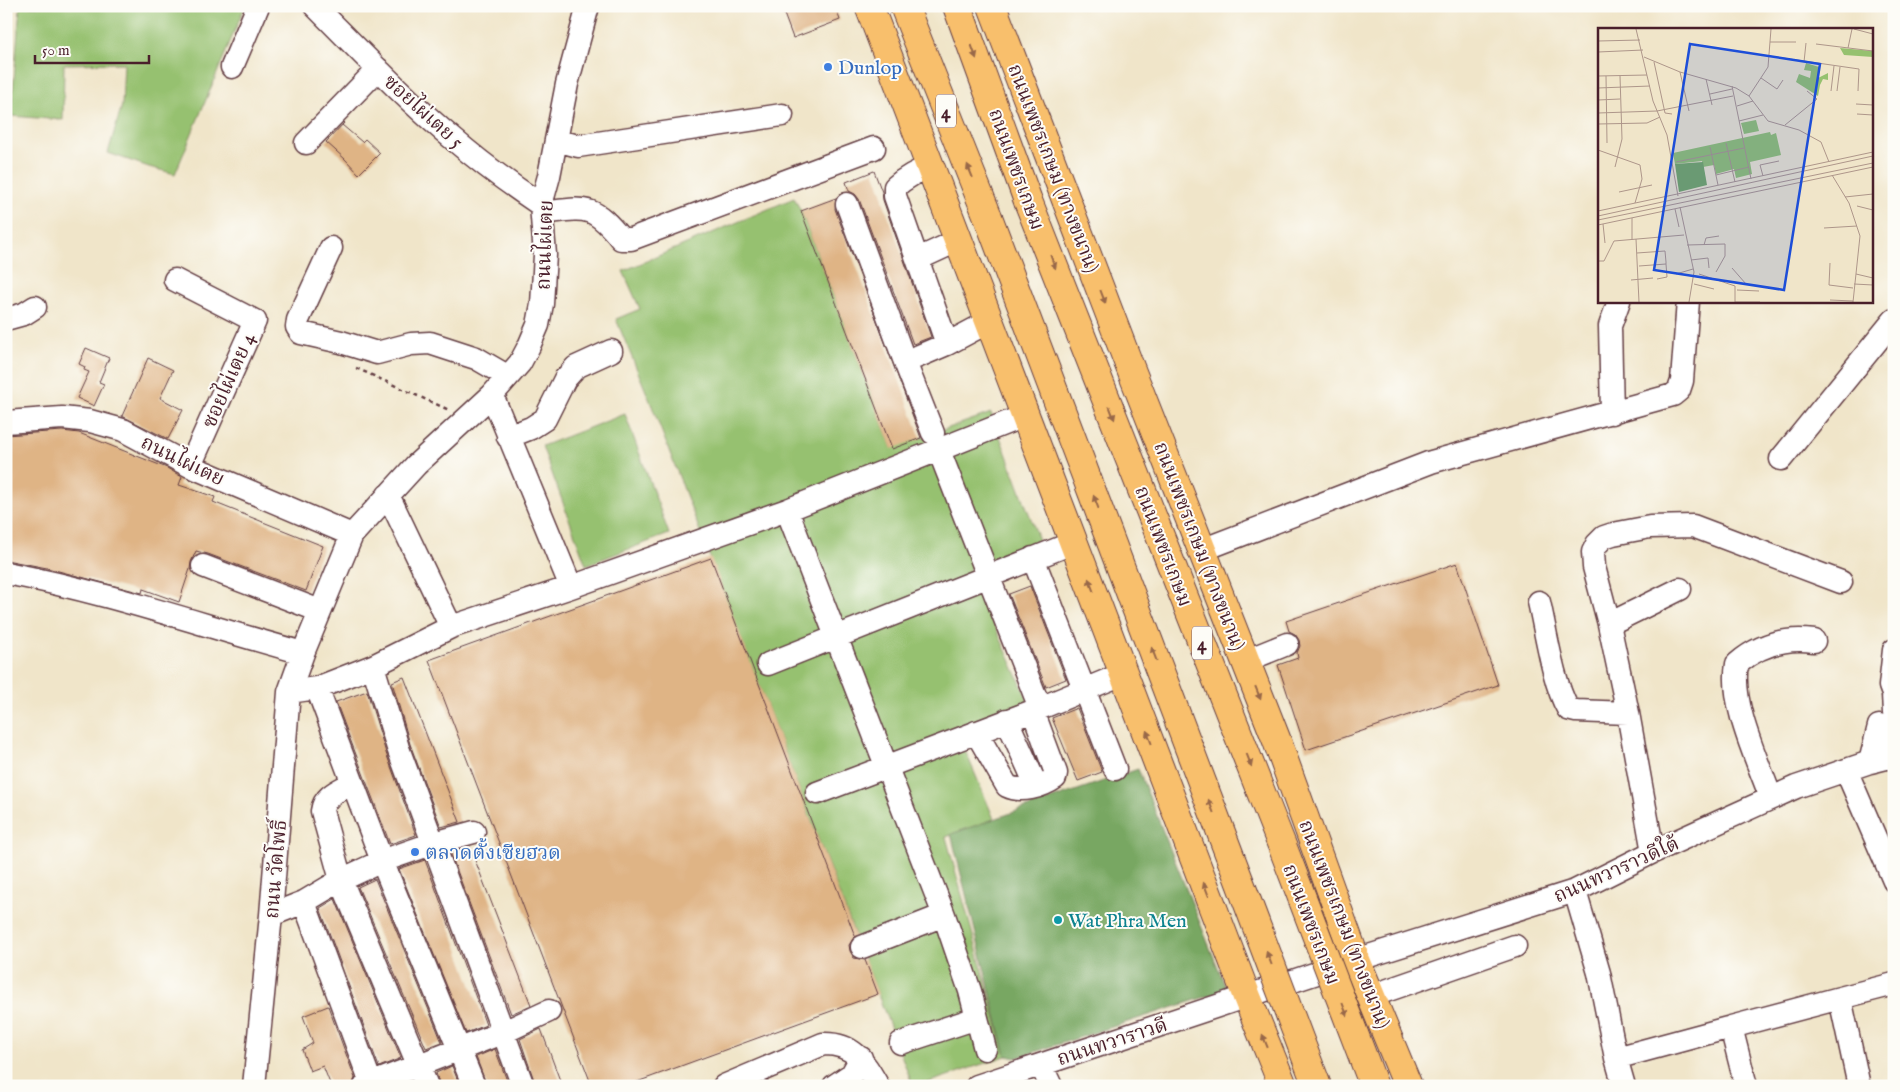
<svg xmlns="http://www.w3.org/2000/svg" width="1900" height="1092" font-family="'IM FELL English','Noto Serif Thai',serif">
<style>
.green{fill:#96c16f;stroke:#70704d}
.forest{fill:#78a762;stroke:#616346}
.building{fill:#dfb485}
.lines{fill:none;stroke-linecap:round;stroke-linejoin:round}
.minor-casing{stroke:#633d43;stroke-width:25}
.major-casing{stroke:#633d43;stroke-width:30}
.highway-casing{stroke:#633d43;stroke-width:30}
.path{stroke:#633d43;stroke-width:2.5;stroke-dasharray:4 4;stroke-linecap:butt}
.minor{stroke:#fff;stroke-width:22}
.major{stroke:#f8bf6c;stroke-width:28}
.highway{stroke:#f8bf6c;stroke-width:28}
.highway-bridge-casing{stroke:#633d43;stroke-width:30;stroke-linecap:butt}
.highway-bridge{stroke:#f8bf6c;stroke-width:28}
.oneway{fill:#986748}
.shop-dot{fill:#3f7fe0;stroke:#fdfcf7;stroke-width:2}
.culture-dot{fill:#0f9aa8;stroke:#fdfcf7;stroke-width:2}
.labels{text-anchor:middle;stroke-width:4;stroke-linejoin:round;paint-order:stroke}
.shield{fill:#fdfcf7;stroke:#806168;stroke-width:1}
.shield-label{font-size:19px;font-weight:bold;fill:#4a1f2b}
.shop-label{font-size:20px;fill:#366cbe;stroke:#fdfcf7;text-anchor:start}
.street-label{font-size:20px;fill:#4a1f2b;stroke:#fdfcf7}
.culture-label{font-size:20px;fill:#0d838f;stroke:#fdfcf7;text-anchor:start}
.inset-road{fill:none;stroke:#ae968a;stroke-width:1}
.view{fill:#1d4ed8;fill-opacity:0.15;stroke:#1d4ed8;stroke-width:2.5}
.inset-edge{fill:none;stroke:#4a1f2b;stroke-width:2.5}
</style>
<rect width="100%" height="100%" fill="#fdfcf7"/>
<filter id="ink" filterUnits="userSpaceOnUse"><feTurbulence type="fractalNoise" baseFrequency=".02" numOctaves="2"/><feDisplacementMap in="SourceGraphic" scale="10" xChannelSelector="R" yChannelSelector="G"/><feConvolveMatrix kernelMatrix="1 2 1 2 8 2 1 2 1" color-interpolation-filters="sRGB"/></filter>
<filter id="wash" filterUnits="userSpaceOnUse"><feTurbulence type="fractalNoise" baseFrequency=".0096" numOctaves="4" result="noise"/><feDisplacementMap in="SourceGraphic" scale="20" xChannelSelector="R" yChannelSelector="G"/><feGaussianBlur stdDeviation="1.12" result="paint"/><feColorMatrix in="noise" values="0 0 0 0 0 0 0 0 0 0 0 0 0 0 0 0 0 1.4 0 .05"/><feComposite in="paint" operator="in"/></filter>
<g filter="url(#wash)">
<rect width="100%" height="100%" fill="#f0e5c9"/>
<!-- green -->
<path class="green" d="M20,6H245L175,174L149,167L108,153L122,105L124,63L64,64L63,120L11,116Z
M794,198L801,211L892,448L991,413L1039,540L969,568L1033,711L960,738L994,819L946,837L1006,1056L918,1086H913L650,401L616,319L640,309L623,271Z
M625,414L669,534L586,565L542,446Z"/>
<!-- forest -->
<path class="forest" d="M1138,769L1227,990L1016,1058L1006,1056L951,834Z"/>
<g id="blocks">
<!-- building -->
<path class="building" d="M781,6H835L840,20L793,38Z
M345,122L342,125L362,142L365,139L380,153L359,174L345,159L326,142Z
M874,171L882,192L883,200L931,337L913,344L859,199L855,194L849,191L846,182Z
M836,198L835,209L921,438L892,449L801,211Z
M86,348L109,358L99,382L104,384L94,406L77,398L89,372L84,370L85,367L79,364Z
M148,358L173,370L160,398L183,410L168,439L122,416Z
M62,431L79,433L167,468L182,477L179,485L215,497L213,502L323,546L306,591L208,554L196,551L191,562L190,569L179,602L143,589L142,593L47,568L6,560V435Z
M711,558L855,936L849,945L850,951L854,958L865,960L878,994L626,1086H592L429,660Z
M1457,563L1498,685L1306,750L1278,665L1298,658L1297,653L1300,646L1299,640L1295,634L1289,631L1286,621Z
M1030,586L1066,679L1046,687L1009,594Z
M404,677L460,822L441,827L410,744L392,682Z
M367,691L386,753L416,835L390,844L336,702Z
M1077,708L1102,772L1078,781L1052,718Z
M470,847L531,1005L511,1014L450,852Z
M425,860L486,1025L466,1033L399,869Z
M375,879L442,1042L426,1048L358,887Z
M335,899L401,1058L379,1067L320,908Z
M328,1006L355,1078L352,1086H331L323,1066L310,1071L302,1050L313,1043L303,1016Z
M541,1029L562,1086H536L520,1039Z
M495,1049L509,1086H487L476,1057Z
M452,1066L460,1086H440L436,1073Z"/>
</g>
</g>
<g filter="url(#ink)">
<use href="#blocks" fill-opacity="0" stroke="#633d43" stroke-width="1"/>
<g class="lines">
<!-- minor casing -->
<g class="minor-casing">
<path id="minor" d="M315,6C360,51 404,98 453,139C481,163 511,185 541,205
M232,67L258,6
M556,140L578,146L782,115
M306,143L378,69
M930,166C917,172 906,177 895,187V196L947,344
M847,204L905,362L947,344L990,321
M542,213C585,208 592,203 621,239H631L874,148
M331,248L298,320L297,327L301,333L341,342L377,353L411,344L430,343L476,358L507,376
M918,259L959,240
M175,280L255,321L190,466
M6,319L24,314L35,307
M905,362L933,433
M492,395L571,587
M1612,413L1610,326L1619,301
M6,422L62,418L90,421L123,430L190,466L352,535
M508,437L531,428L545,419L565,379L576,367L611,351
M938,448L1040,708
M1781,459L1894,320
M388,495L451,627
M787,510L944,915L970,991L985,1049
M1202,550L1431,462L1673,395L1679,390L1682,381L1688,301
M1033,558L1115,769
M203,566L320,611
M6,573C107,592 204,626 303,653
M1539,602C1546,632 1553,683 1568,709L1576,711L1628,713
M1609,624L1680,589
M1894,650L1890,686L1893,694L1894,713
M1245,661L1287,644
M768,664L1075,542
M373,666L398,748L523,1086
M317,688L382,861L474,1086
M289,692L317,688L373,666L451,627L571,587L787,510L1026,415
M1007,720L1036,785
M976,732L1007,786C1021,793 1042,787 1055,778L1056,773L1033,711
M1891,757L1894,728
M1870,762L1879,726
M1846,770L1894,881
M352,783C340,790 324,795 322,811L341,880L427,1086
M817,793L1033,711L1125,673
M1771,798C1757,759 1730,704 1737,664C1759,645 1784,637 1814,641
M1653,852L1628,713L1609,624L1594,567L1593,552L1597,544L1604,537L1613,534L1650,527L1693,526L1841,582
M1575,891L1599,973L1616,1058L1624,1086
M304,902L372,1086
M271,915L304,902L341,880L382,861L434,843L474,832
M862,947L944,915
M1371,996L1515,946
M1840,998L1894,984
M901,1043L977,1018
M1616,1058L1731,1027
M1041,1065L1051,1086
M254,1086L271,915L289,692L303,653L352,535L416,465L492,395L520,363L529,346L538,325L542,304L545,255L541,205L549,176L567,84L588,6
M365,1086L504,1032L549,1011
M724,1086L823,1044C854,1043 864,1062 878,1086
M834,1086L852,1074L861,1058
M977,1086L1356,960L1575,891L1653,852L1796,787L1870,762L1894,756
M1746,1086L1731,1027L1840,998L1859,1086"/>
</g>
<!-- major casing -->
<g class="major-casing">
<path id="major" d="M869,6L1247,997L1283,1086
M992,6L1128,362L1277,741L1356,960L1408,1086"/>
</g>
<!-- highway casing -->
<g class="highway-casing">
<path id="highway" d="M904,6L988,217
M957,6L1028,201"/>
</g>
<!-- path -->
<path class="path" d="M356,368L449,410"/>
<!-- minor -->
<use href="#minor" class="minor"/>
<!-- major -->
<use href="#major" class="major"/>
<!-- highway -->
<use href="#highway" class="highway"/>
<!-- highway-bridge casing -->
<g class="highway-bridge-casing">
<path id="highway-bridge" d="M1028,201L1283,848L1374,1086
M988,217L1317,1086"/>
</g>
<!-- highway-bridge -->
<use href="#highway-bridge" class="highway-bridge"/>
</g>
<!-- one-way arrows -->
<defs><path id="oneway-solid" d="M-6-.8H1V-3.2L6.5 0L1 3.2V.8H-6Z" transform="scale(1.25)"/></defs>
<g class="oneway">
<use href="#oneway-solid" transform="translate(974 52) rotate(70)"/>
<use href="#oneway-solid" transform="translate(970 171) rotate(-112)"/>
<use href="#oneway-solid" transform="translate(1053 262) rotate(69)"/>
<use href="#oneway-solid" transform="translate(1103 297) rotate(69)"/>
<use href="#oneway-solid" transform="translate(1112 413) rotate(69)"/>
<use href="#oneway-solid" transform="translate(1096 502) rotate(-111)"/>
<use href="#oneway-solid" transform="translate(1091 585) rotate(-111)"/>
<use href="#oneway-solid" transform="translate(1154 654) rotate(-111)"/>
<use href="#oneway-solid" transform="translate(1258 693) rotate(68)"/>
<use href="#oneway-solid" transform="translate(1149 737) rotate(-111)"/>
<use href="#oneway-solid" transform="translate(1249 760) rotate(69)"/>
<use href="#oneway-solid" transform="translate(1211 806) rotate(-111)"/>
<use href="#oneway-solid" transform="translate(1206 889) rotate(-111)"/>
<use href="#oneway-solid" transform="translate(1269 958) rotate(-111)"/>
<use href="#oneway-solid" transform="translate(1345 1010) rotate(69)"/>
<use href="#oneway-solid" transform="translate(1265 1041) rotate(-112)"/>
</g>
</g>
<!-- markers -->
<g class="shop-dot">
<circle cx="828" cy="67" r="5"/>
<circle cx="415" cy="852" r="5"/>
</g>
<circle class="culture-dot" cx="1058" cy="920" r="5"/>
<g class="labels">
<!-- shield labels -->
<g class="shield">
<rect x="936" y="94.5" width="20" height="33" rx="4"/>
<rect x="1192" y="626.5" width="20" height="33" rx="4"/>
</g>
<g class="shield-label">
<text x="946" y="118">4</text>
<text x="1202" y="650">4</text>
</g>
<!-- shop labels -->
<g class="shop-label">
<text x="838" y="74">Dunlop</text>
<text x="425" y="859">ตลาดตั้งเซียฮวด</text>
</g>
<!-- street labels -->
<g class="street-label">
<text transform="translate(424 111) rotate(42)" y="7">ซอยไผ่เตย 5</text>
<text transform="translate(1054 168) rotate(69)" y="7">ถนนเพชรเกษม (ทางขนาน)</text>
<text transform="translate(1017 169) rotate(70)" y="7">ถนนเพชรเกษม</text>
<text transform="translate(544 245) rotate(-88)" y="7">ถนนไผ่เตย</text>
<text transform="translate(228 380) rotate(-66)" y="7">ซอยไผ่เตย 4</text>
<text transform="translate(183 460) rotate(26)" y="7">ถนนไผ่เตย</text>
<text transform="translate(1164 546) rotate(69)" y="7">ถนนเพชรเกษม</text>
<text transform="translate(1200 546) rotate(69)" y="7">ถนนเพชรเกษม (ทางขนาน)</text>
<text transform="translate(275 869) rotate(-85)" y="7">ถนน วัดโพธิ์</text>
<text transform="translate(1616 869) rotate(-24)" y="7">ถนนทวาราวดีใต้</text>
<text transform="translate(1312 924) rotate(69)" y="7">ถนนเพชรเกษม</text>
<text transform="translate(1345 924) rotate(69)" y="7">ถนนเพชรเกษม (ทางขนาน)</text>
<text transform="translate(1112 1041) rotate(-18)" y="7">ถนนทวาราวดี</text>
</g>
<!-- culture labels -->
<g class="culture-label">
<text x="1068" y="927">Wat Phra Men</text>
</g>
</g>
<!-- overview -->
<g transform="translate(1598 28)">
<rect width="275" height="275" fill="#f0e5c9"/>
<path d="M242,20L275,23V29L246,27ZM208,35L221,39L220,50L230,45V52L225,51L222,57L220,68L198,54L201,46L212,50L213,43L206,42ZM158,92L161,103L146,106L143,95ZM172,104L173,107L178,105L183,127L152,134L154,146L138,150L136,141L118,146L116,137L105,139L104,133L77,136L75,125Z" fill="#96c16f"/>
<path d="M105,134L109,157L81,164L77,136Z" fill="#78a762"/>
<path class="inset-road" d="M38,1L55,73L69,107L80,168M256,1L275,6M0,13L42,12M172,14H198M218,16L275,23M250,20L254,1M0,24L45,22M171,28L261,41L260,63M46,29L82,44L138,60L151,68L170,93L201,102L223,114L231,134M56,34L67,85L74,86M206,34L208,15M82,44L91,83M0,48L49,47M8,48L9,115M163,50L179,61L185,52M108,51L114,77M134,58L153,151M0,60L52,58M233,63L236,38M239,63L242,39M112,66L134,61M151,68L170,39L173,1M0,72L22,71M258,76L275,77M139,78L155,73M0,85L59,83L135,68M259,86L275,87M141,93L165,87M0,96L49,95L62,89M187,97L219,71L209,63M128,115L137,154M112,119L120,157M0,122L42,137L44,151L37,175M78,134L146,120M17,139L24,111L22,48M118,147L151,139M234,147L251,175L262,208L255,274M165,148L162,137L181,133M21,164L54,157M247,169L275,166M259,178L275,182M82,179L96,244L91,274M77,181L81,199M0,183L275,124M0,188L275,128M0,192L275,135M5,196L7,215M0,197L275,139M226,200L259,198M38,211L41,274M34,212V190M89,217L127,216V228L118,244M106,217L108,210L121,208M39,225L67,223L68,234V236L41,238M93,232L110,230L111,240M0,233H6L16,213L86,207M232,235L231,257L255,260M134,240L148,256M78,246L95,241M101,246L137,258V274M258,246L275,250M59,251L69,249L68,236M33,252L55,250M96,256L116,261M256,256L275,257M139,262L161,263M232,272L255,273M137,274H162"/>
<path class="view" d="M92,16L222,36L186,262L56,242Z"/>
<rect width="275" height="275" class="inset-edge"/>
</g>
<!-- margin -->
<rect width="1900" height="1092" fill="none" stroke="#fdfcf7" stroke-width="25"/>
<!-- scale -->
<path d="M35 55v8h114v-8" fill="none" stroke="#4a1f2b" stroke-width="2.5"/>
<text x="42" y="55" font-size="15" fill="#4a1f2b" stroke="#fdfcf7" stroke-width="4" paint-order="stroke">50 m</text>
</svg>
